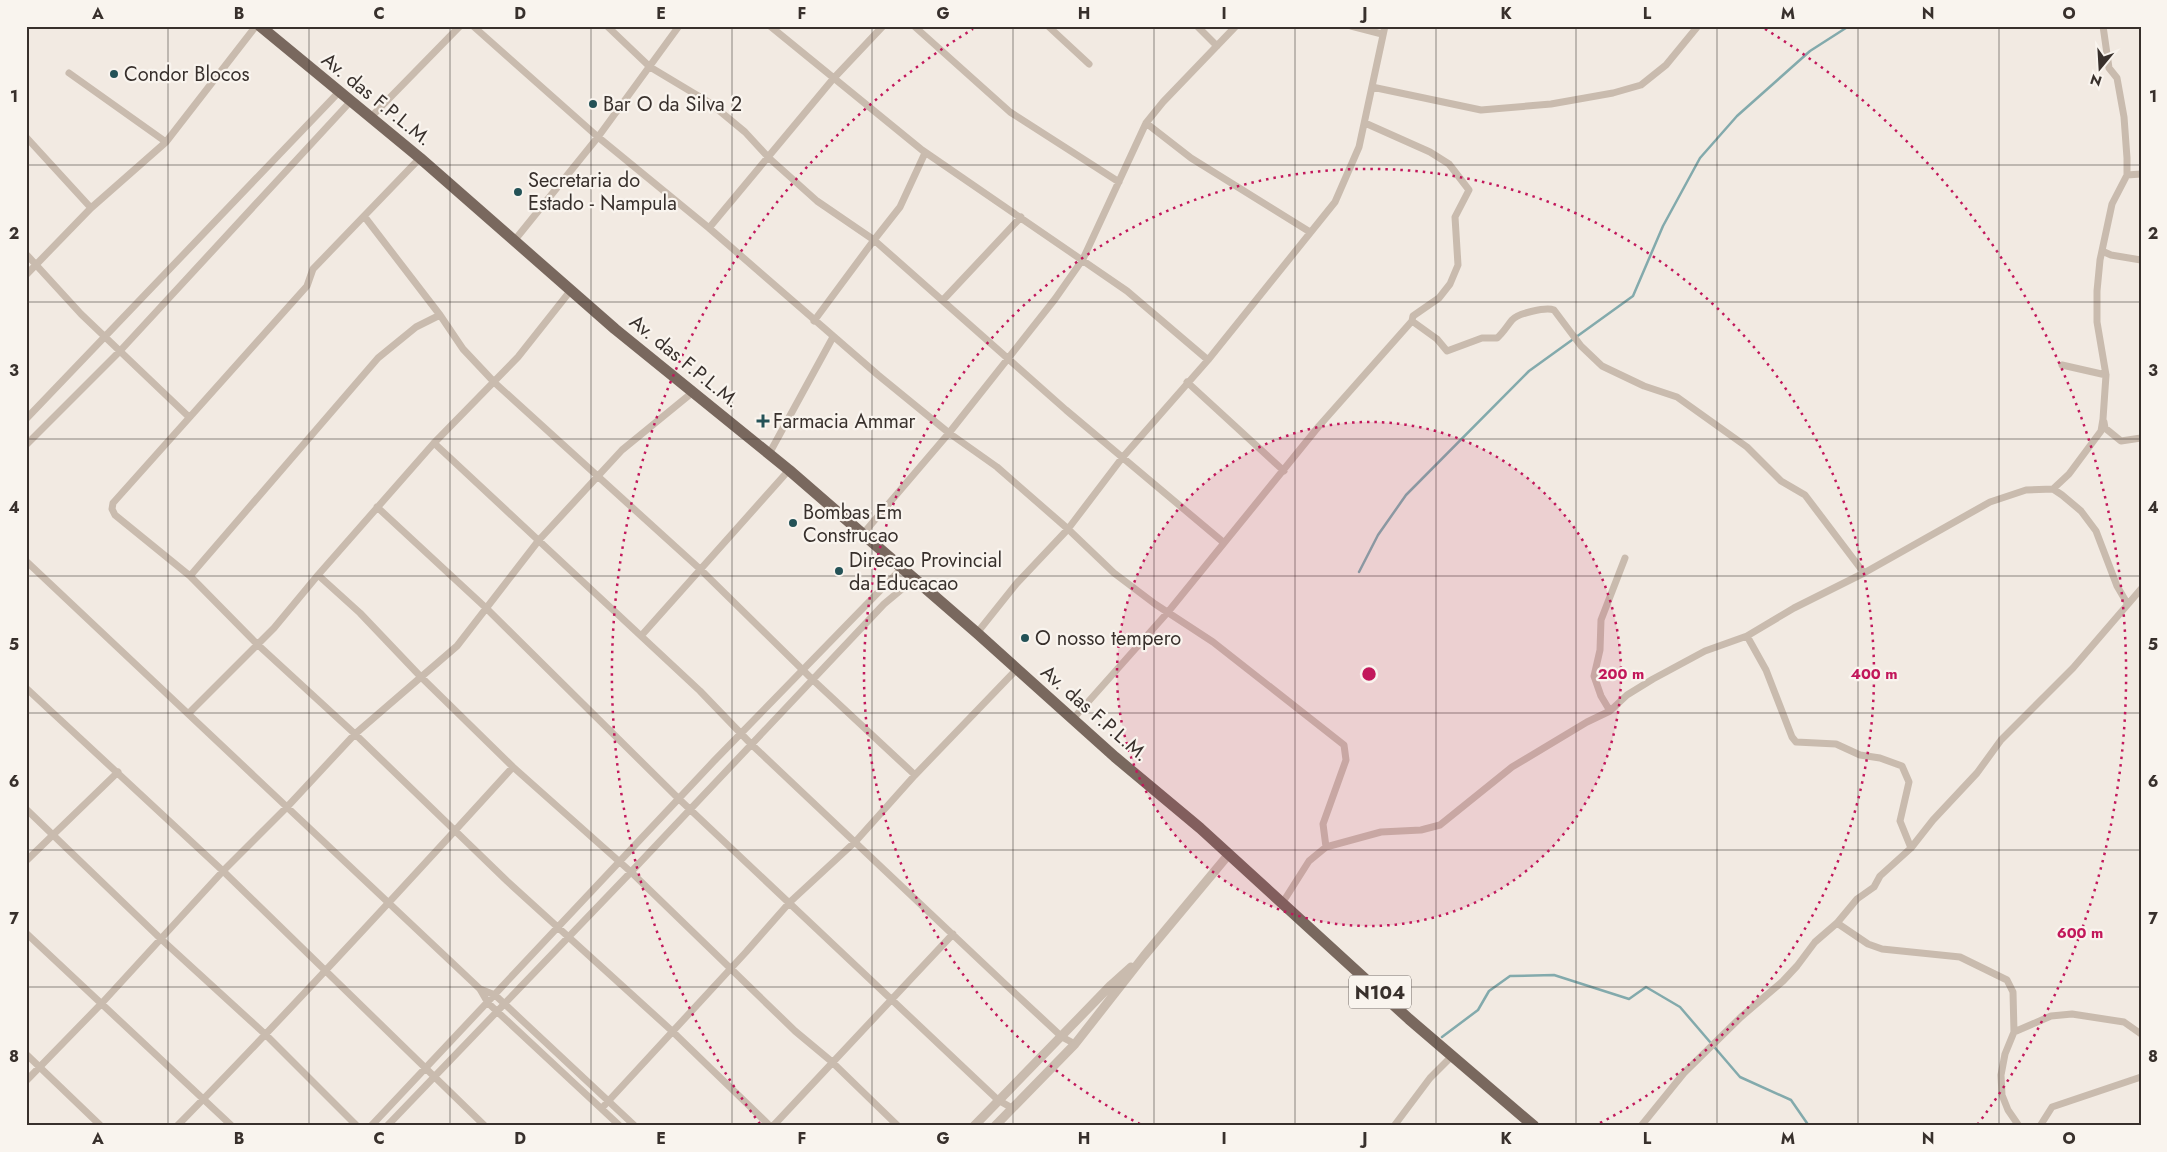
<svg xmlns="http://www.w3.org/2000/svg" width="2167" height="1152" font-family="Jost,sans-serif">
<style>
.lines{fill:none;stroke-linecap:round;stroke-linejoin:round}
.stream{stroke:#83aaac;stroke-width:2.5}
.minor{stroke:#c9bbae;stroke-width:7}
.tertiary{stroke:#c9bbae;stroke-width:9}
.primary{stroke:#79685e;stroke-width:11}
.grid{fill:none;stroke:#38302c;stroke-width:1;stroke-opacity:0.55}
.ring{fill:none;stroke:#c2185b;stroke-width:2.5;stroke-dasharray:2.5 5}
.poi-dot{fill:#245257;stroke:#f9f4ee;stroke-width:2}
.labels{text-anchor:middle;stroke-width:4.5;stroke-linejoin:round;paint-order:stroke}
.shield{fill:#f9f4ee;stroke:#726b66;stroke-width:1}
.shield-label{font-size:19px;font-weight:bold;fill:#38302c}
.poi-label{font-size:20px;fill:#38302c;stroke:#f9f4ee;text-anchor:start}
.street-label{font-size:20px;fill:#38302c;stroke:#f9f4ee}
.centre{fill:#c2185b;stroke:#f9f4ee;stroke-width:2.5}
.ring-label{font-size:15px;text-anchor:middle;font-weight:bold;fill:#c2185b;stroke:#f9f4ee;stroke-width:4.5;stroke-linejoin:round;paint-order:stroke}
.neatline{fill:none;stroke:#38302c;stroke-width:2}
.grid-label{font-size:16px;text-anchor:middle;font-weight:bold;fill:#38302c}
</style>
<rect width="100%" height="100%" fill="#f2eae2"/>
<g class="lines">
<!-- stream -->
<path class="stream" d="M1359,572L1378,535L1406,495L1529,371L1633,296L1663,226L1700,158L1737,116L1810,51L1849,26
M1442,1037L1478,1010L1489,991L1510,976L1554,975L1629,999L1646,987L1680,1007L1740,1077L1791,1100L1809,1126"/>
<!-- minor -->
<path class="minor" d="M473,26L598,137L709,228L878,375L949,433L997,467L1068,529L1114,573L1155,604L1213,642L1344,745L1346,760L1323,824L1326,847
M607,26L650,67L710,103L745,132L769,158L817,201L874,240L1066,410L1223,542
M770,26L922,150L1127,291L1208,360
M914,26L1010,112L1119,182
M1048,26L1089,64
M1197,26L1217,46
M1351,26L1382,34
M69,73L166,142
M1372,87L1481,110L1551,104L1613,93L1641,85L1666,65L1698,26
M370,118L460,26
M1146,123L1191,158L1310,232
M26,137L91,208
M420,158L313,269L307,286L113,503L112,509L115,515L190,576L257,644L355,734L507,881L672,1031L770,1126
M2127,175L2141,174
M364,216L440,315
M709,228L833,79L883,26
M514,241L598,137L679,26
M2102,251L2111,255L2141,260
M26,254L81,314L189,417
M26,275L91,208L166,142L256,26
M943,300L1021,217
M814,321L874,240L900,207L925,153
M1412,321L1437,339L1447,351L1482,338H1497C1503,333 1507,326 1512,320C1518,313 1546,307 1554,310L1581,346L1602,366L1644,386L1677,397L1747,447L1781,481L1805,495L1864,573
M2062,365L2106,375
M1187,382L1284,471
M26,419L338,93
M2104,422L2105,428L2121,441L2141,438
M434,443L700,691L751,744L1005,984L1062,1037L1075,1044
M26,445L120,351L350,102
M769,454L833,337
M2053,489L2069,474L2101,431L2103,419L2106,375L2097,322V291L2100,260L2112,204L2127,175V158L2124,117L2117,78L2109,68L2103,26
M377,507L485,607L679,799L998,1100L1012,1108
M862,535L949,433L1055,299L1083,259L1146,123L1163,102L1236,26
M26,561L480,989L488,1003L620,1126
M318,575L360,613L420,676L513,767L631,872L795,1031L831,1061L898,1126
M190,576L378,358L416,327L440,315L463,349L495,383L700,569L813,680L915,775
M977,633L1017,583L1068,529L1122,458L1208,360L1335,202L1359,147L1385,26
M641,636L789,470
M1747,636L1766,670L1792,737L1796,742L1836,744L1860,755L1880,758L1902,766L1909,782L1900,821L1911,848
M26,688L223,871L485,1126
M1610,711L1601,696L1594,676L1600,650L1601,620L1625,558
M189,713L274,628L318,575L434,443L518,357L571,290
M1072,720L1168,612L1319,426L1412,321L1413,316L1439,298L1450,284L1458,265L1455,217L1469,190L1449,164L1430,152L1365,123
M26,809L161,939L266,1035L357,1126
M26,861L118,772
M1283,902L1309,861L1326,847L1381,832L1421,830L1440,825L1512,767L1587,722L1610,711L1627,695L1653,679L1705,651L1747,636L1794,608L1864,573L1990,502L2026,490L2053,489L2062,495L2081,511L2096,531L2117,586L2127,603
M1837,923L1868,944L1882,949L1960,957L2007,980L2013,992L2014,1032L2005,1054L2001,1075L2002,1095L2008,1110L2019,1126
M26,933L232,1126
M480,989L495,995L635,1126
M2014,1032L2051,1016L2072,1014L2124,1022L2141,1034
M26,1054L101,1126
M26,1081L102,1003L223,871L288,806L355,734L457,646L539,540L622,450L693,392
M602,1108L746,952L790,902L856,841L915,775L1017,669
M177,1126C292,1009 403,888 513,767
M371,1126L714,761L902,568
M387,1126L631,872L884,604L914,579
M773,1126L953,934
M1394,1126L1430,1078L1452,1056
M1641,1126L1684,1073L1741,1017L1783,981L1797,966L1815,942L1837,923L1857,899L1874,887L1880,876L1911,848L1933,820L1977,773L2001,740L2073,668L2141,589
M2040,1126L2052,1107L2141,1077"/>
<!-- tertiary -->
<path class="tertiary" d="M974,1126L1111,985L1131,967
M995,1126L1075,1044L1144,956L1229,854"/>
<!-- primary -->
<path class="primary" d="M260,26L420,158L615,329L789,470L977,633L1115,757L1200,828L1409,1019L1534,1126"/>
</g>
<!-- grid -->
<path class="grid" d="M168,26V1126M309,26V1126M450,26V1126M591,26V1126M732,26V1126M872,26V1126M1013,26V1126M1154,26V1126M1295,26V1126M1436,26V1126M1576,26V1126M1717,26V1126M1858,26V1126M1999,26V1126M26,165H2141M26,302H2141M26,439H2141M26,576H2141M26,713H2141M26,850H2141M26,987H2141"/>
<!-- distance rings -->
<circle cx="1369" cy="674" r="252" fill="#c2185b" fill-opacity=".12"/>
<g class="ring">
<circle cx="1369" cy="674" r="252"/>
<path d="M1140 1124A505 505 0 1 1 1598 1124"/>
<path d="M760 1124A757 757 0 0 1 973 29M1765 29A757 757 0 0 1 1978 1124"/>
</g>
<!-- markers -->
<g class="poi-dot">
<circle cx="114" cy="74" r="5"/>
<circle cx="593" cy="104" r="5"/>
<circle cx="518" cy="192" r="5"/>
<path d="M760.5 413.5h5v5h5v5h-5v5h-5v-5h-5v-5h5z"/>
<circle cx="793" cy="523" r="5"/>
<circle cx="839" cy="571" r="5"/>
<circle cx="1025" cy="638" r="5"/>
</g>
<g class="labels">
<!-- shield labels -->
<rect class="shield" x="1349" y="975.5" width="62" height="33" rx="4"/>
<g class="shield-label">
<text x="1380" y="999">N104</text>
</g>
<!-- poi labels -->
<g class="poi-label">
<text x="124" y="81">Condor Blocos</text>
<text x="603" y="111">Bar O da Silva 2</text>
<text x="528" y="187">Secretaria do<tspan x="528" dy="23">Estado - Nampula</tspan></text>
<text x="773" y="428">Farmacia Ammar</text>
<text x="803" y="519">Bombas Em<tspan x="803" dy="23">Construcao</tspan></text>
<text x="849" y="567">Direcao Provincial<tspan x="849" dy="23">da Educacao</tspan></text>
<text x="1035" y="645">O nosso tempero</text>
</g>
<!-- street labels -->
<g class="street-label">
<text transform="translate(377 99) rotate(39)" y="7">Av. das F.P.L.M.</text>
<text transform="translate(685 361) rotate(39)" y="7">Av. das F.P.L.M.</text>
<text transform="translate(1095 713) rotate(41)" y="7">Av. das F.P.L.M.</text>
</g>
</g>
<circle cx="1369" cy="674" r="8" class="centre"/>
<g class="ring-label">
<text x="1621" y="679">200 m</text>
<text x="1874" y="679">400 m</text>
<text x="2080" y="938">600 m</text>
</g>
<!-- border -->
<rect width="2167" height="1152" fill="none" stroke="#f9f4ee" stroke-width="55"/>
<!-- north arrow -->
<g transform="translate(2100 68) rotate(198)" stroke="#f9f4ee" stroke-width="4" paint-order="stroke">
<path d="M0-4L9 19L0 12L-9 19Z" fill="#38302c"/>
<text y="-8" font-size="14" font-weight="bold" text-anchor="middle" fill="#38302c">N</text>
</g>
<rect x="28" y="28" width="2112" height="1096" class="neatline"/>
<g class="grid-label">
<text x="98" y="19">A</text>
<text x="239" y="19">B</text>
<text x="379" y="19">C</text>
<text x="520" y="19">D</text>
<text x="661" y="19">E</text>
<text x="802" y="19">F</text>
<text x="943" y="19">G</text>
<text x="1084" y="19">H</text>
<text x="1224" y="19">I</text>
<text x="1365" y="19">J</text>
<text x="1506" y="19">K</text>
<text x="1647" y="19">L</text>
<text x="1788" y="19">M</text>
<text x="1928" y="19">N</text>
<text x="2069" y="19">O</text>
<text x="14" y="102">1</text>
<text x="2153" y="102">1</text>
<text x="14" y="239">2</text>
<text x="2153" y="239">2</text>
<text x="14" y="376">3</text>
<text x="2153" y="376">3</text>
<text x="14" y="513">4</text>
<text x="2153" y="513">4</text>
<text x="14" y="650">5</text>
<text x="2153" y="650">5</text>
<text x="14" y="787">6</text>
<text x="2153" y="787">6</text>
<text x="14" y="924">7</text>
<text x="2153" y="924">7</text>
<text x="14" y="1062">8</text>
<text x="2153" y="1062">8</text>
<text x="98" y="1144">A</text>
<text x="239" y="1144">B</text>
<text x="379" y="1144">C</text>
<text x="520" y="1144">D</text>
<text x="661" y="1144">E</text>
<text x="802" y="1144">F</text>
<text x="943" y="1144">G</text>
<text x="1084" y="1144">H</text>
<text x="1224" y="1144">I</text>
<text x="1365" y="1144">J</text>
<text x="1506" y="1144">K</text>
<text x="1647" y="1144">L</text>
<text x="1788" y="1144">M</text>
<text x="1928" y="1144">N</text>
<text x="2069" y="1144">O</text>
</g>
</svg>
